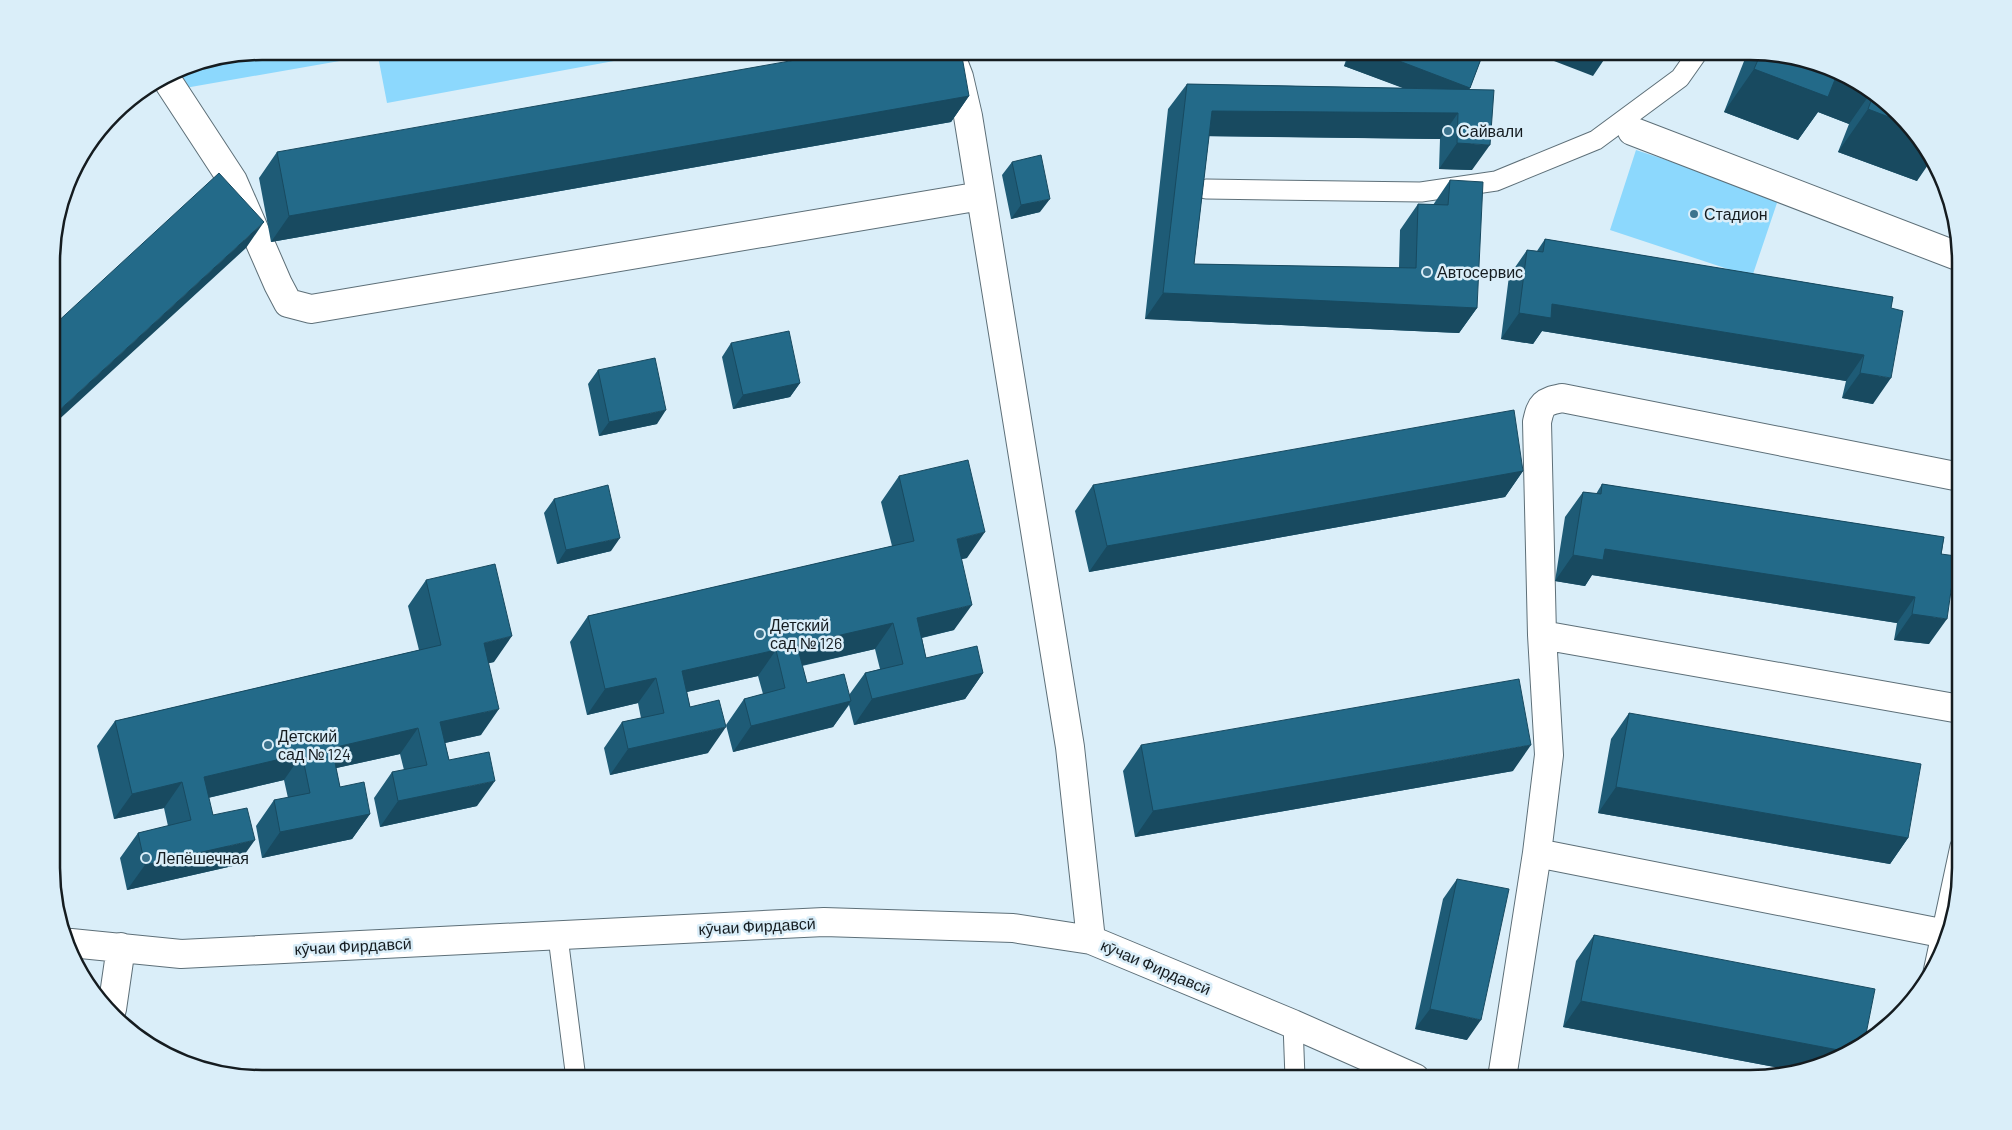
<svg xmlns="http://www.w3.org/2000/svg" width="2012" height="1130" font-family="Barlow,sans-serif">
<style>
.green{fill:#8cd8fd}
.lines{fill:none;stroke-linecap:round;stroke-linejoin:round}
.service-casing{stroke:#5d6f78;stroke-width:21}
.minor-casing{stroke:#5d6f78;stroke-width:30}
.service{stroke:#fff;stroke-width:19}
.minor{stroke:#fff;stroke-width:28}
.wall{fill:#1e5b76;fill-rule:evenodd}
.shaded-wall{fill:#184a60}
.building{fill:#236a89;stroke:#184a60}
.poi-dot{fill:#3b738d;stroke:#daeef9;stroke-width:2}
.labels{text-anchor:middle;stroke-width:5;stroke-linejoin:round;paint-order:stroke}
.poi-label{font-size:16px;fill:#151c20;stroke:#daeef9;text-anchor:start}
.street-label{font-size:16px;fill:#151c20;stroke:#daeef9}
.rim{fill:none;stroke:#151c20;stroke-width:2.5}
</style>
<rect width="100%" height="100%" fill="#daeef9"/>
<!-- green -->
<path class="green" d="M262,51H350L351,59L185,88L181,67Z
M377,51H668L387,103Z
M1636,150L1779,197L1752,277L1610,230Z"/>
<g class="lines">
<!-- service casing -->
<g class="service-casing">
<path id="service" d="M1206,189L1421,192L1496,181L1596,140L1680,78L1699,51
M558,937L576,1079
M1933,972L1960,846
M1293,1024L1295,1078"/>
</g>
<!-- minor casing -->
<g class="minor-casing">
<path id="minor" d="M949,51L959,77L968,116L1070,747L1091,940
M165,77L233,181L278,284L288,303L311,309L981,196
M1632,131L1960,257
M1542,635L1960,709
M1537,853L1941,933
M71,943L181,954L824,922L1013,928L1091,940L1293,1024L1415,1078
M112,1009L121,947
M1502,1078L1537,853L1549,755L1542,635L1537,422C1541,404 1543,402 1562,398L1960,477"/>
</g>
<!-- service -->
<use href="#service" class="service"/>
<!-- minor -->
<use href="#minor" class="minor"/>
</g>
<!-- wall -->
<path class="wall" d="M1349,51H1484L1470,88L1468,90L1472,170L1439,169L1440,139L1209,136L1194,264L1399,268L1400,230L1418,204L1433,205L1450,180L1477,308L1459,333L1145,319L1168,109L1187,84L1404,88L1344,66Z
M1748,51L1805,59L1855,79L1925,145L1917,181L1838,152L1849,124L1818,112L1798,140L1724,112Z
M969,96L951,122L271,242L259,178L277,152Z
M1012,162L1040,212L1011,219L1002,175Z
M1545,239L1893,297L1873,404L1842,398L1846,381L1542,331L1533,344L1501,339L1509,276L1527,250L1537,251Z
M731,343L800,383L790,397L733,409L722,357Z
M598,370L657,424L599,436L588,384Z
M1523,471L1505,497L1089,572L1075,511L1093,485Z
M899,476L967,558L961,559L954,630L922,638L926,658L983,673L965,699L854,725L849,705L833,727L733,752L726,725L744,699L763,694L758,676L687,692L690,707L708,753L610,775L604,748L622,722L641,718L638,703L587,715L570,642L588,616L892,546L881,502ZM875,649L880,669L865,673L849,695L807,683L802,666Z
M1602,484L1944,537L1929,644L1894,640L1897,623L1592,575L1585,586L1555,581L1565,517L1583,492L1596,494Z
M554,499L611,551L557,564L544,513Z
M426,580L494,662L488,663L481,735L445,743L449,760L477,806L380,827L374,798L392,772L404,770L400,754L336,768L340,787L370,814L352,839L262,858L256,826L274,800L288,798L284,780L208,798L213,815L237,865L127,890L120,858L138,833L168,826L164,808L114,819L97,746L115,721L419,650L408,606Z
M1629,713L1908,838L1890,864L1598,813L1611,739Z
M1141,745L1513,771L1135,837L1123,771Z
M1457,879L1467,1040L1415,1029L1443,899Z
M1594,935L1856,1050L1790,1070L1563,1027L1576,961Z"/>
<!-- shaded-wall -->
<path class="shaded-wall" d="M1354,51H1373L1470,88L1456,108L1344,66Z
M1528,51H1610L1593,76Z
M1754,69L1837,72L1855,79L1870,94L1849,124L1818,112L1798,140L1724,112Z
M969,96L951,122L271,242L289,216Z
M1868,109L1899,121L1925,145L1932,159L1917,181L1838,152Z
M1212,111L1458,113L1440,139L1194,136Z
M1457,143L1490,145L1472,170L1439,169Z
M1050,199L1040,212L1011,219L1021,205Z
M264,222L246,248L53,425V416Z
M1163,293L1477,308L1459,333L1145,319Z
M1552,304L1864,355L1846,381L1542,331L1533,344L1501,339L1519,313Z
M1860,373L1891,378L1873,404L1842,398Z
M800,383L790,397L733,409L743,395Z
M666,410L657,424L599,436L609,422Z
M1523,471L1505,497L1089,572L1107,546Z
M985,532L967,558L939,564L957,539Z
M620,538L611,551L557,564L566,550Z
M1605,549L1915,597L1897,623L1592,575L1585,586L1555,581L1573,555Z
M972,605L954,630L899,643L917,618Z
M1912,614L1947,619L1929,644L1894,640Z
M893,623L875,649L781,670L797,645Z
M512,636L494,662L465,669L484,643Z
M776,650L758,676L664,697L682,671Z
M983,673L965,699L854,725L872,699Z
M656,678L638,703L587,715L605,689Z
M851,701L833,727L733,752L751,726Z
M499,709L481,735L422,748L440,722Z
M726,727L708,753L610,775L628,749Z
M418,728L400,754L314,773L332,748Z
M1531,745L1513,771L1135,837L1153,811Z
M302,754L284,780L186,803L204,777Z
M495,781L477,806L380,827L398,801Z
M182,782L164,808L114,819L132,794Z
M1616,787L1908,838L1890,864L1598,813Z
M370,814L352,839L262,858L280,832Z
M255,840L237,865L127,890L145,865Z
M1581,1001L1849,1052L1790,1070L1563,1027Z
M1430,1009L1481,1020L1467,1040L1415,1029Z"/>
<!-- building -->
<path class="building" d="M846,51H961L969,96L289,216L277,152Z
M1373,51H1484L1470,88Z
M1761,53L1805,59L1838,72L1828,97L1754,69Z
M1187,84L1494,90L1490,145L1457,143L1458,113L1212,111L1194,264L1416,268L1418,204L1448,205L1450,180L1483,182L1477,308L1163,293Z
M1873,96L1899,121L1868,109Z
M1041,155L1050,199L1021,205L1012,162Z
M219,173L264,222L53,416V326Z
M1545,239L1893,297L1891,308L1903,311L1891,378L1860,373L1864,355L1552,304L1551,318L1519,313L1527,250L1543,252Z
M789,331L800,383L743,395L731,343Z
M655,358L666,410L609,422L598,370Z
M1514,410L1523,471L1107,546L1093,485Z
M968,460L985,532L957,539L972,605L917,618L926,658L977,646L983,673L872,699L865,673L903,664L893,623L797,645L807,683L844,674L851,701L751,726L744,699L785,688L776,650L682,671L690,707L719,700L726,727L628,749L622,722L664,713L656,678L605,689L588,616L914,541L899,476Z
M1602,484L1944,537L1941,554L1956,556L1947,619L1912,614L1915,597L1605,549L1603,560L1573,555L1583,492L1601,494Z
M608,485L620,538L566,550L554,499Z
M495,564L512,636L484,643L499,709L440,722L449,760L489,752L495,781L398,801L392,772L427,765L418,728L332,748L340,787L364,782L370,814L280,832L274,800L310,793L302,754L204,777L213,815L247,808L255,840L145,865L138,833L191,820L182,782L132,794L115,721L441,645L426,580Z
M1519,679L1531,745L1153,811L1141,745Z
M1629,713L1921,764L1908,838L1616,787Z
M1457,879L1509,889L1481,1020L1430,1009Z
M1594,935L1875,989L1864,1044L1856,1050L1849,1052L1581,1001Z"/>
<!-- markers -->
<g class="poi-dot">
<circle cx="1448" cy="131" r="5"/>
<circle cx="1694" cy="214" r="5"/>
<circle cx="1427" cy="272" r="5"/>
<circle cx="760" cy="634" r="5"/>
<circle cx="268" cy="745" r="5"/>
<circle cx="146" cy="858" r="5"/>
</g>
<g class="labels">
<!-- poi labels -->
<g class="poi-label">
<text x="1458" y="137">Сайвали</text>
<text x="1704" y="220">Стадион</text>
<text x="1437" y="278">Автосервис</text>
<text x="770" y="631">Детский<tspan x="770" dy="18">сад № 126</tspan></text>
<text x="278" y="742">Детский<tspan x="278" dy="18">сад № 124</tspan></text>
<text x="156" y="864">Лепёшечная</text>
</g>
<!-- street labels -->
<g class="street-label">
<text transform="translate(757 926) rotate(-3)" y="6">кӯчаи Фирдавсӣ</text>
<text transform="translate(353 946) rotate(-3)" y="6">кӯчаи Фирдавсӣ</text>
<text transform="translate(1156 967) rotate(23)" y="6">кӯчаи Фирдавсӣ</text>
</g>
</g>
<!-- crop -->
<path d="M0 0H2012V1130H0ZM262 60H1750A202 202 0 0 1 1952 262V868A202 202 0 0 1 1750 1070H262A202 202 0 0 1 60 868V262A202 202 0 0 1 262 60Z" fill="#daeef9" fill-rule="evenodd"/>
<path class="rim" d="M262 60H1750A202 202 0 0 1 1952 262V868A202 202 0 0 1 1750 1070H262A202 202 0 0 1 60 868V262A202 202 0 0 1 262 60Z"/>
</svg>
